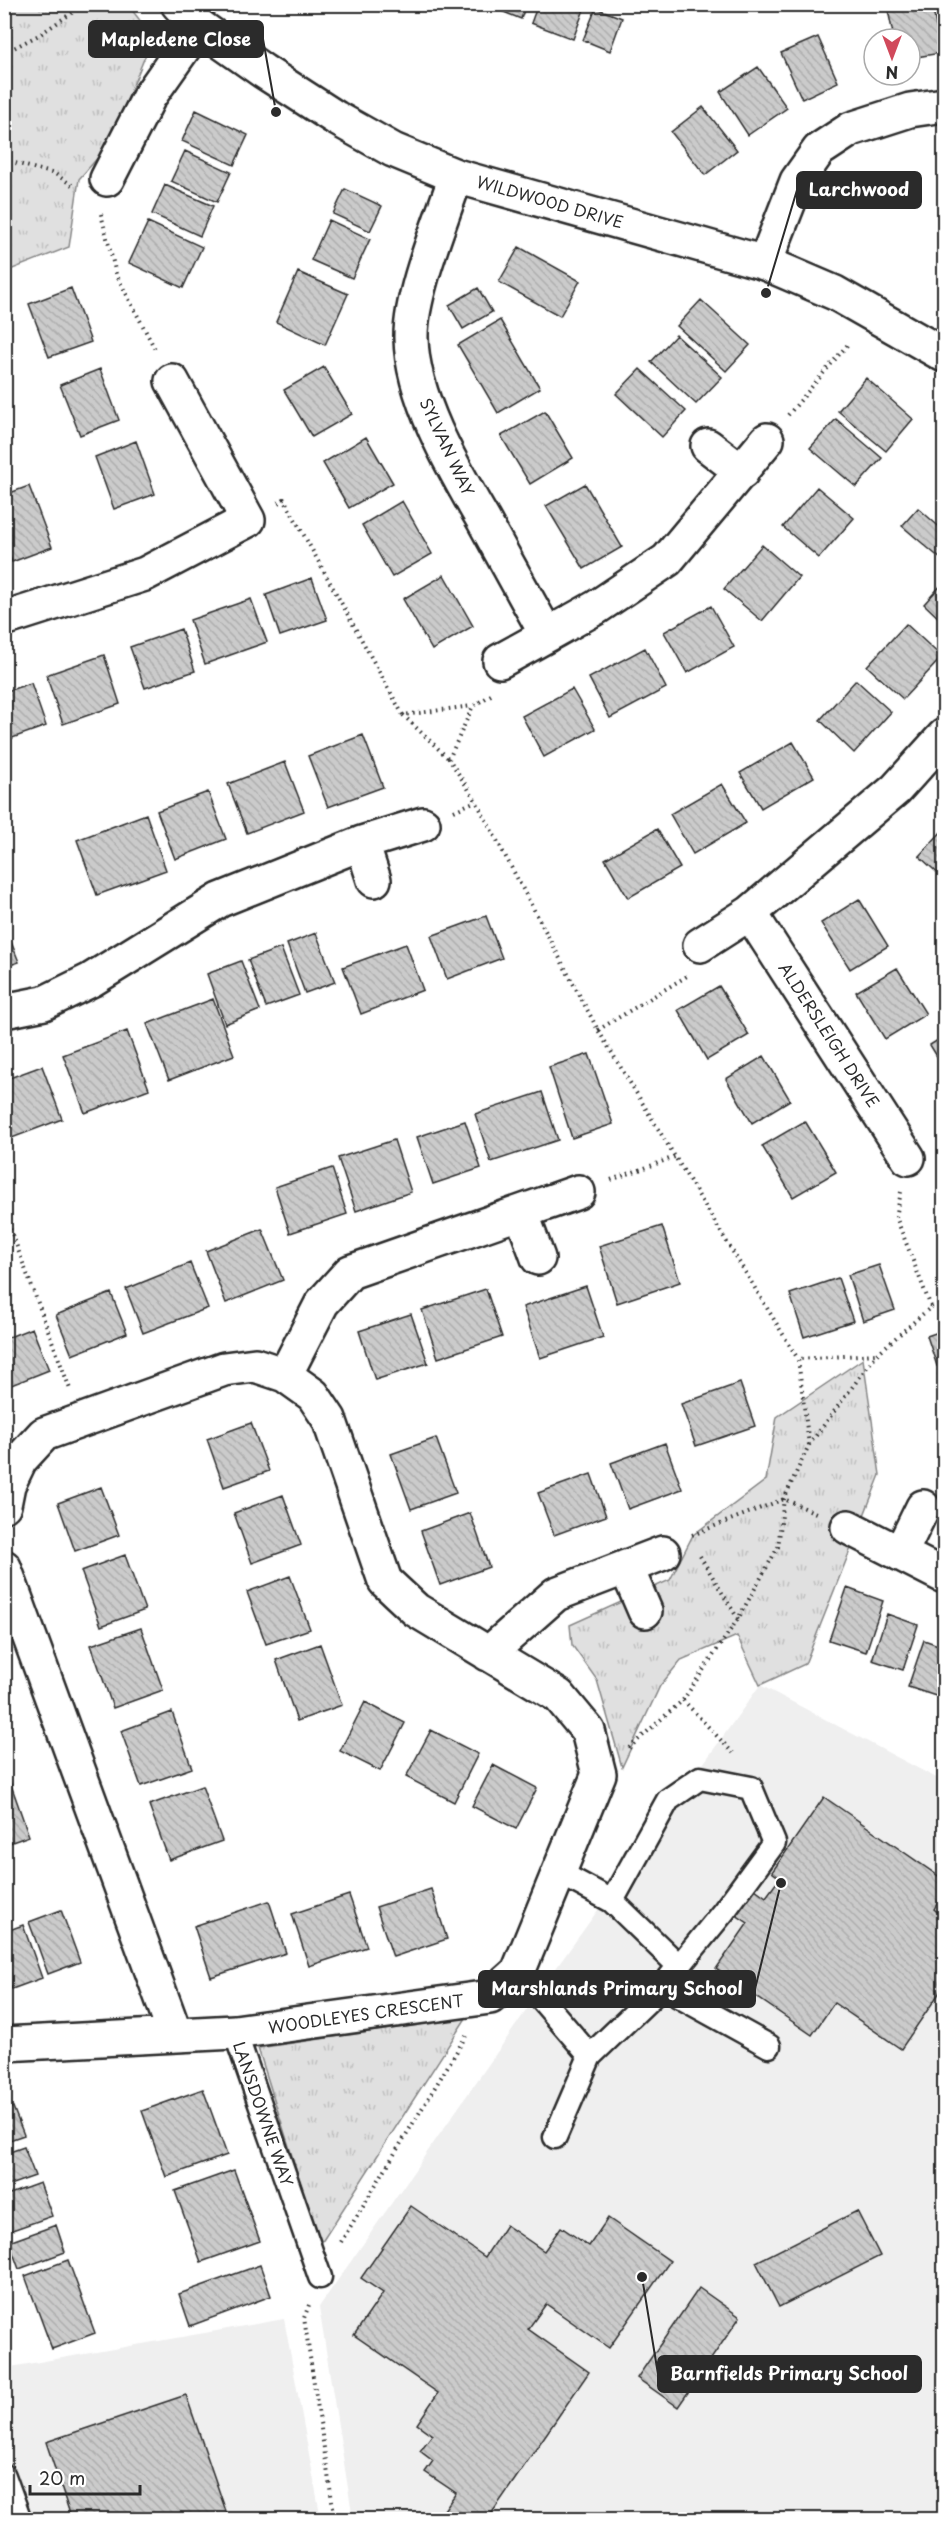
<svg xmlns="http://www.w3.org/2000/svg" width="949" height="2524" font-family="'Playpen Sans',sans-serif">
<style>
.built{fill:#efefef}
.grass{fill:url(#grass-tufts);stroke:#868686;stroke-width:1.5}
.building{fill:url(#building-back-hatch);stroke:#2b2b2b;stroke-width:1.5}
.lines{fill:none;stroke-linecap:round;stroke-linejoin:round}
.lane-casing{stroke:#2b2b2b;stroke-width:27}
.street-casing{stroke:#2b2b2b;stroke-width:38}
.secondary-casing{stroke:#2b2b2b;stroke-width:38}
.path{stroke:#2b2b2b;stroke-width:4;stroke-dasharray:1.5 4.5;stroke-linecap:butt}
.lane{stroke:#fff;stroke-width:22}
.street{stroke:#fff;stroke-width:33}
.secondary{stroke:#fff;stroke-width:33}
.labels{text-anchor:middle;stroke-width:6;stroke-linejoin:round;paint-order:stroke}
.street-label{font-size:16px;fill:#2b2b2b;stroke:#fff}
.leader{fill:none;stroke:#2b2b2b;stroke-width:2}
.callout-dot{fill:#2b2b2b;stroke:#fff;stroke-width:2}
.callout{fill:#2b2b2b;stroke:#2b2b2b;stroke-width:2}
.callout-label{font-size:18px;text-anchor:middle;font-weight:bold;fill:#fff}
</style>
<defs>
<pattern id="grass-tufts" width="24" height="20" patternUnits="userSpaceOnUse" patternTransform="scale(1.5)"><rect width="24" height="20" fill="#e0e0e0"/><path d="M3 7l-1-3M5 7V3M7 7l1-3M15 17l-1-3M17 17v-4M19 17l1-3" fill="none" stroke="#c0c0c0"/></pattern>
<pattern id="building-back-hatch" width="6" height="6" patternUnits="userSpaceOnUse" patternTransform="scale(1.5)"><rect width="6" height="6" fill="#cbcbcb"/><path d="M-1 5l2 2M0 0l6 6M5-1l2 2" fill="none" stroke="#aeaeae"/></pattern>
</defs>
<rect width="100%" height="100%" fill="#fff"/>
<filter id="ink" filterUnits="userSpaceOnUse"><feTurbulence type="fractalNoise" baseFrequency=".0167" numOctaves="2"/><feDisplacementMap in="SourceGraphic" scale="12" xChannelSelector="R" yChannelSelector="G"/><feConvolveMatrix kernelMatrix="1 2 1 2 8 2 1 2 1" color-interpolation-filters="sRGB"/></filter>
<g filter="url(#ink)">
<!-- built -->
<path class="built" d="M760,1685L944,1782V2519H353L319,2307L544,1985Z
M284,2319L321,2519L5,2520V2368Z"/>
<!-- grass -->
<path class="grass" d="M5,5H128L153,37L108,146L79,179L69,247L5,272Z
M863,1359L880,1475L805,1664L760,1685L737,1636L681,1660L660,1686L622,1767L597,1680L572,1645L570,1625L670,1580L693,1535L766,1480L777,1417Z
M466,2018L320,2245L258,2048Z"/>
<!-- building -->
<path class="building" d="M484,4H526L521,19Z
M538,4H586L573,39L531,23Z
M920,4H932L941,53L910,58V39H894L888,10Z
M596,8L622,18L610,51L583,40Z
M818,37L838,82L802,99L781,53Z
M758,67L787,108L748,135L720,92Z
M703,107L737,150L705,175L671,132Z
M196,110L248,135L234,165L182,141Z
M185,151L231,172L217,202L171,181Z
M165,185L213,206L200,236L152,214Z
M345,189L382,206L370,231L333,214Z
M329,220L370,239L352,278L311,260Z
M148,222L202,247L183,288L129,263Z
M519,247L580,281L560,316L499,282Z
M298,272L348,294L325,345L276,322Z
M71,288L91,342L49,357L29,304Z
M478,288L492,312L463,329L449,305Z
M701,300L750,345L726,371L677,326Z
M500,320L540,388L498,413L458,345Z
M676,335L722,377L696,404L651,362Z
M324,367L352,414L312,437L284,390Z
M100,369L119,420L80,435L60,385Z
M640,369L686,411L662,437L616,394Z
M866,378L913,419L886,451L838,411Z
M545,411L573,458L530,484L501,436Z
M836,419L882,458L856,487L810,448Z
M366,437L393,483L349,508L323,463Z
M136,441L155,494L114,509L95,457Z
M585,484L622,547L584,569L546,506Z
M29,486L52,547L12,562L4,541V495Z
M817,487L854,518L819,558L783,527Z
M402,501L432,554L392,577L362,525Z
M918,508L944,531V557L942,560L902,526Z
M762,545L799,577L762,621L724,589Z
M444,575L473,626L432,650L403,599Z
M312,578L327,620L280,636L266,595Z
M944,582V623L924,604Z
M251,599L267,642L205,664L190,620Z
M711,606L734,647L687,673L664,632Z
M906,624L942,657L903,699L867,666Z
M181,629L195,671L145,688L130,647Z
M645,648L666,688L610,718L589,678Z
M104,655L120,704L63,724L46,675Z
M856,680L891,712L854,753L820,720Z
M31,683L46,726L4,741V692Z
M572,689L595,729L544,757L522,716Z
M363,735L383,787L328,807L308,756Z
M793,742L814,777L761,808L740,773Z
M285,762L304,811L247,833L228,784Z
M722,784L746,823L693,854L670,814Z
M208,792L226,839L175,859L157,811Z
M146,814L166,870L97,895L77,840Z
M657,829L680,868L628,898L605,859Z
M944,829V879L919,856Z
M859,899L888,946L850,969L821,923Z
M486,916L502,958L447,979L431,936Z
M4,924L19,962L4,967Z
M316,933L335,982L305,993L287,944Z
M406,944L423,990L361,1014L343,967Z
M281,948L299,995L266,1007L248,960Z
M241,961L260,1010L225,1024L207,974Z
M897,968L926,1014L885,1039L856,992Z
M719,986L749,1035L707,1060L678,1010Z
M213,999L234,1055L169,1080L147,1024Z
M127,1031L149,1089L85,1113L63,1055Z
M944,1036V1068L930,1045Z
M589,1054L613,1124L572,1138L549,1067Z
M764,1056L790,1100L752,1123L726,1079Z
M42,1066L62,1119L4,1141V1080Z
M542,1092L558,1140L491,1162L475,1114Z
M465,1121L481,1168L433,1184L417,1137Z
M805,1121L836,1172L793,1197L762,1146Z
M394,1140L411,1192L356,1211L338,1158Z
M332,1168L347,1214L290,1233L275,1187Z
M662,1226L680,1282L617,1303L599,1246Z
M262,1229L283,1280L226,1303L206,1251Z
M190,1263L208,1308L143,1333L126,1289Z
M879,1265L895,1310L863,1321L848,1275Z
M838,1278L853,1321L804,1337L790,1294Z
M586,1286L603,1337L540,1358L523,1307Z
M486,1289L502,1337L438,1358L422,1310Z
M111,1293L127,1333L72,1355L56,1315Z
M411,1314L428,1363L375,1380L359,1331Z
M32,1328L49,1370L4,1388V1339Z
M944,1330V1364L937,1366L927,1336Z
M944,1372V1393L938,1374Z
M740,1383L755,1426L696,1446L681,1404Z
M251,1423L269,1471L224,1487L207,1439Z
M436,1438L456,1493L411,1509L391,1454Z
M665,1443L682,1489L628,1509L611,1463Z
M591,1474L606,1516L554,1535L538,1493Z
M101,1487L119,1535L75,1551L58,1503Z
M283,1495L301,1545L252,1563L234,1513Z
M470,1513L489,1567L440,1585L421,1531Z
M125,1555L145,1610L101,1626L81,1571Z
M290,1576L310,1629L266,1644L247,1592Z
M847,1588L883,1601L866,1652L829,1640Z
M887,1614L918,1625L903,1670L872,1660Z
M141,1628L163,1690L113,1708L91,1645Z
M924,1640L944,1647V1681L939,1697L908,1687Z
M320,1644L342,1705L297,1721L276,1660Z
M365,1702L405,1723L380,1771L340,1751Z
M172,1712L192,1768L141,1786L121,1731Z
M431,1730L478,1754L454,1802L406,1777Z
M493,1765L537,1788L516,1829L472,1806Z
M9,1779L29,1836L4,1845V1780Z
M202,1786L222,1841L169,1860L149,1805Z
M824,1797L944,1880V1893L934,1909L942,1916L937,1924L944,1930V1986L901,2049L834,2003L812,2035L716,1969L748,1923L736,1915L755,1889L766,1897L780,1878L772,1872Z
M431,1889L447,1939L393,1957L376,1907Z
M349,1895L367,1947L309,1966L292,1914Z
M269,1901L286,1953L211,1977L194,1926Z
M61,1910L80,1962L48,1974L29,1922Z
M23,1925L42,1978L12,1989L4,1969V1932Z
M203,2089L227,2155L166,2177L142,2111Z
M13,2107L24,2135L4,2142V2110Z
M24,2147L35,2176L4,2187V2154Z
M234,2170L260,2241L201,2262L175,2191Z
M40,2183L52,2216L4,2233V2196Z
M411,2206L485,2257L506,2225L544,2251L561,2227L589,2246L608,2218L670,2261L609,2348L546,2304L528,2329L589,2372L487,2520H444L440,2516L456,2493L425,2472L433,2461L420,2451L432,2435L417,2424L438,2393L354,2335L383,2293L361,2278Z
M857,2211L880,2256L779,2307L756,2262Z
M56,2225L65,2252L19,2269L9,2242Z
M68,2260L95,2333L52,2349L25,2276Z
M260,2265L271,2296L190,2326L179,2294Z
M699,2288L740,2317L678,2407L637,2378Z
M186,2395L229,2520H72L46,2442Z"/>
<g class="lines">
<!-- lane casing -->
<g class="lane-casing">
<path id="lane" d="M560,1873L612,1901L679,1966L724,1911L774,1843L751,1788L700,1778L668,1800L612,1901
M518,1972L590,2056
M662,1987L769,2046
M235,2032L320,2277
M555,2137L590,2056L662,1987L679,1966
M4,2476L20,2520"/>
</g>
<!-- street casing -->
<g class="street-casing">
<path id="street" d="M456,176C442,219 410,294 411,338C412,399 455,471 485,523C506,561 526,598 547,635L597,607L667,560L767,440
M107,179L149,97L199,26
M765,263L797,181L819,150L851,129L910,110L944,105
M708,446L742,472
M4,619L145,574L248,520L172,381
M500,661L547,635
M362,843L374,880
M750,913L908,1158
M700,945L750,913L896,789L944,736
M4,1011L44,1003L91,980L220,900L362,843L423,824
M521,1212L538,1258
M285,1375L322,1303L350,1272L578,1192
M4,1505L8,1485L20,1460L44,1434L224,1369L255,1365L285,1375L313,1395L329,1419L385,1581L416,1610L559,1696L588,1731L599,1774L518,1972L490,1997L235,2032L4,2044
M848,1527L944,1576
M900,1554L923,1507
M4,1567L175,2034
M626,1567L645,1611
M488,1654L556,1594L663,1553"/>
</g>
<!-- secondary casing -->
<g class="secondary-casing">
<path id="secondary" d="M178,4L199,26L263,71L336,118L393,150L456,176L765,263L835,293L944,355"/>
</g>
<!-- path -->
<path class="path" d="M4,53L39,35L85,4
M4,160L55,174L72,185
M101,214L116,274L156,351
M788,415L849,343
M278,503L284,499L403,715L472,706
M491,695L473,706L449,759L476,801L598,1030L798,1359
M403,715L449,759
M454,811L476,801
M598,1030L687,976
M611,1180L675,1157
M901,1192L896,1217L931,1307
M4,1212L70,1389
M809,1445L798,1359L876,1354
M692,1535L784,1499L816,1513
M700,1556L738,1619
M683,1700L733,1753
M629,1748L683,1700L738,1619L778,1547L784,1499L809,1445L877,1354L931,1307L944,1303
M341,2242L466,2036
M309,2305L304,2318L335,2520"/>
<!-- lane -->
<use href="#lane" class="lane"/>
<!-- street -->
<use href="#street" class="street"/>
<!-- secondary -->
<use href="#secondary" class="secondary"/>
</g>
</g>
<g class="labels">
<!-- street labels -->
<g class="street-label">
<text transform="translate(550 202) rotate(16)" y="6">WILDWOOD DRIVE</text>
<text transform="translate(447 447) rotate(65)" y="6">SYLVAN WAY</text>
<text transform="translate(829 1035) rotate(57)" y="6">ALDERSLEIGH DRIVE</text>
<text transform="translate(366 2014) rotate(-8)" y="6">WOODLEYES CRESCENT</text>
<text transform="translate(263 2114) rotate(71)" y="6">LANSDOWNE WAY</text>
</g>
</g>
<!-- callouts -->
<path class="leader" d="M276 112L263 39M766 293L797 190M781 1883L755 1989M642 2277L658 2374"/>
<g class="callout-dot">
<circle cx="276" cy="112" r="6"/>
<circle cx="766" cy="293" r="6"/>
<circle cx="781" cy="1883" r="6"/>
<circle cx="642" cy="2277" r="6"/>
</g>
<g class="callout">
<rect x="89" y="21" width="174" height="36" rx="6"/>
<rect x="797" y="172" width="124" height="36" rx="6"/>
<rect x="479" y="1971" width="276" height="36" rx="6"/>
<rect x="658" y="2356" width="263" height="36" rx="6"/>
</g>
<g class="callout-label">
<text x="176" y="46">Mapledene Close</text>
<text x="859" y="196">Larchwood</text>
<text x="617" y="1995">Marshlands Primary School</text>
<text x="789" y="2380">Barnfields Primary School</text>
</g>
<!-- margin -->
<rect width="949" height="2524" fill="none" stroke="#fff" stroke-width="24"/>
<rect x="12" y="12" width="925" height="2500" fill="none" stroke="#2b2b2b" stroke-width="2" filter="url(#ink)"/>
<!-- north arrow -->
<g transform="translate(892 57) rotate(180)"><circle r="28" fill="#ffffff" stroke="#aaaaaa" stroke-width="1.5"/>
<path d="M0-4.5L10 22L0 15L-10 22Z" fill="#d1495b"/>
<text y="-9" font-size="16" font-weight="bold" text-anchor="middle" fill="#2b2b2b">N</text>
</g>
<!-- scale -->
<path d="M30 2485v9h110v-9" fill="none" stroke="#2b2b2b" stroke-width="3"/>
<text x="39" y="2485" font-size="18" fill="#2b2b2b" stroke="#ffffff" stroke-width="4.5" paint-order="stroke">20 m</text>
</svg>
